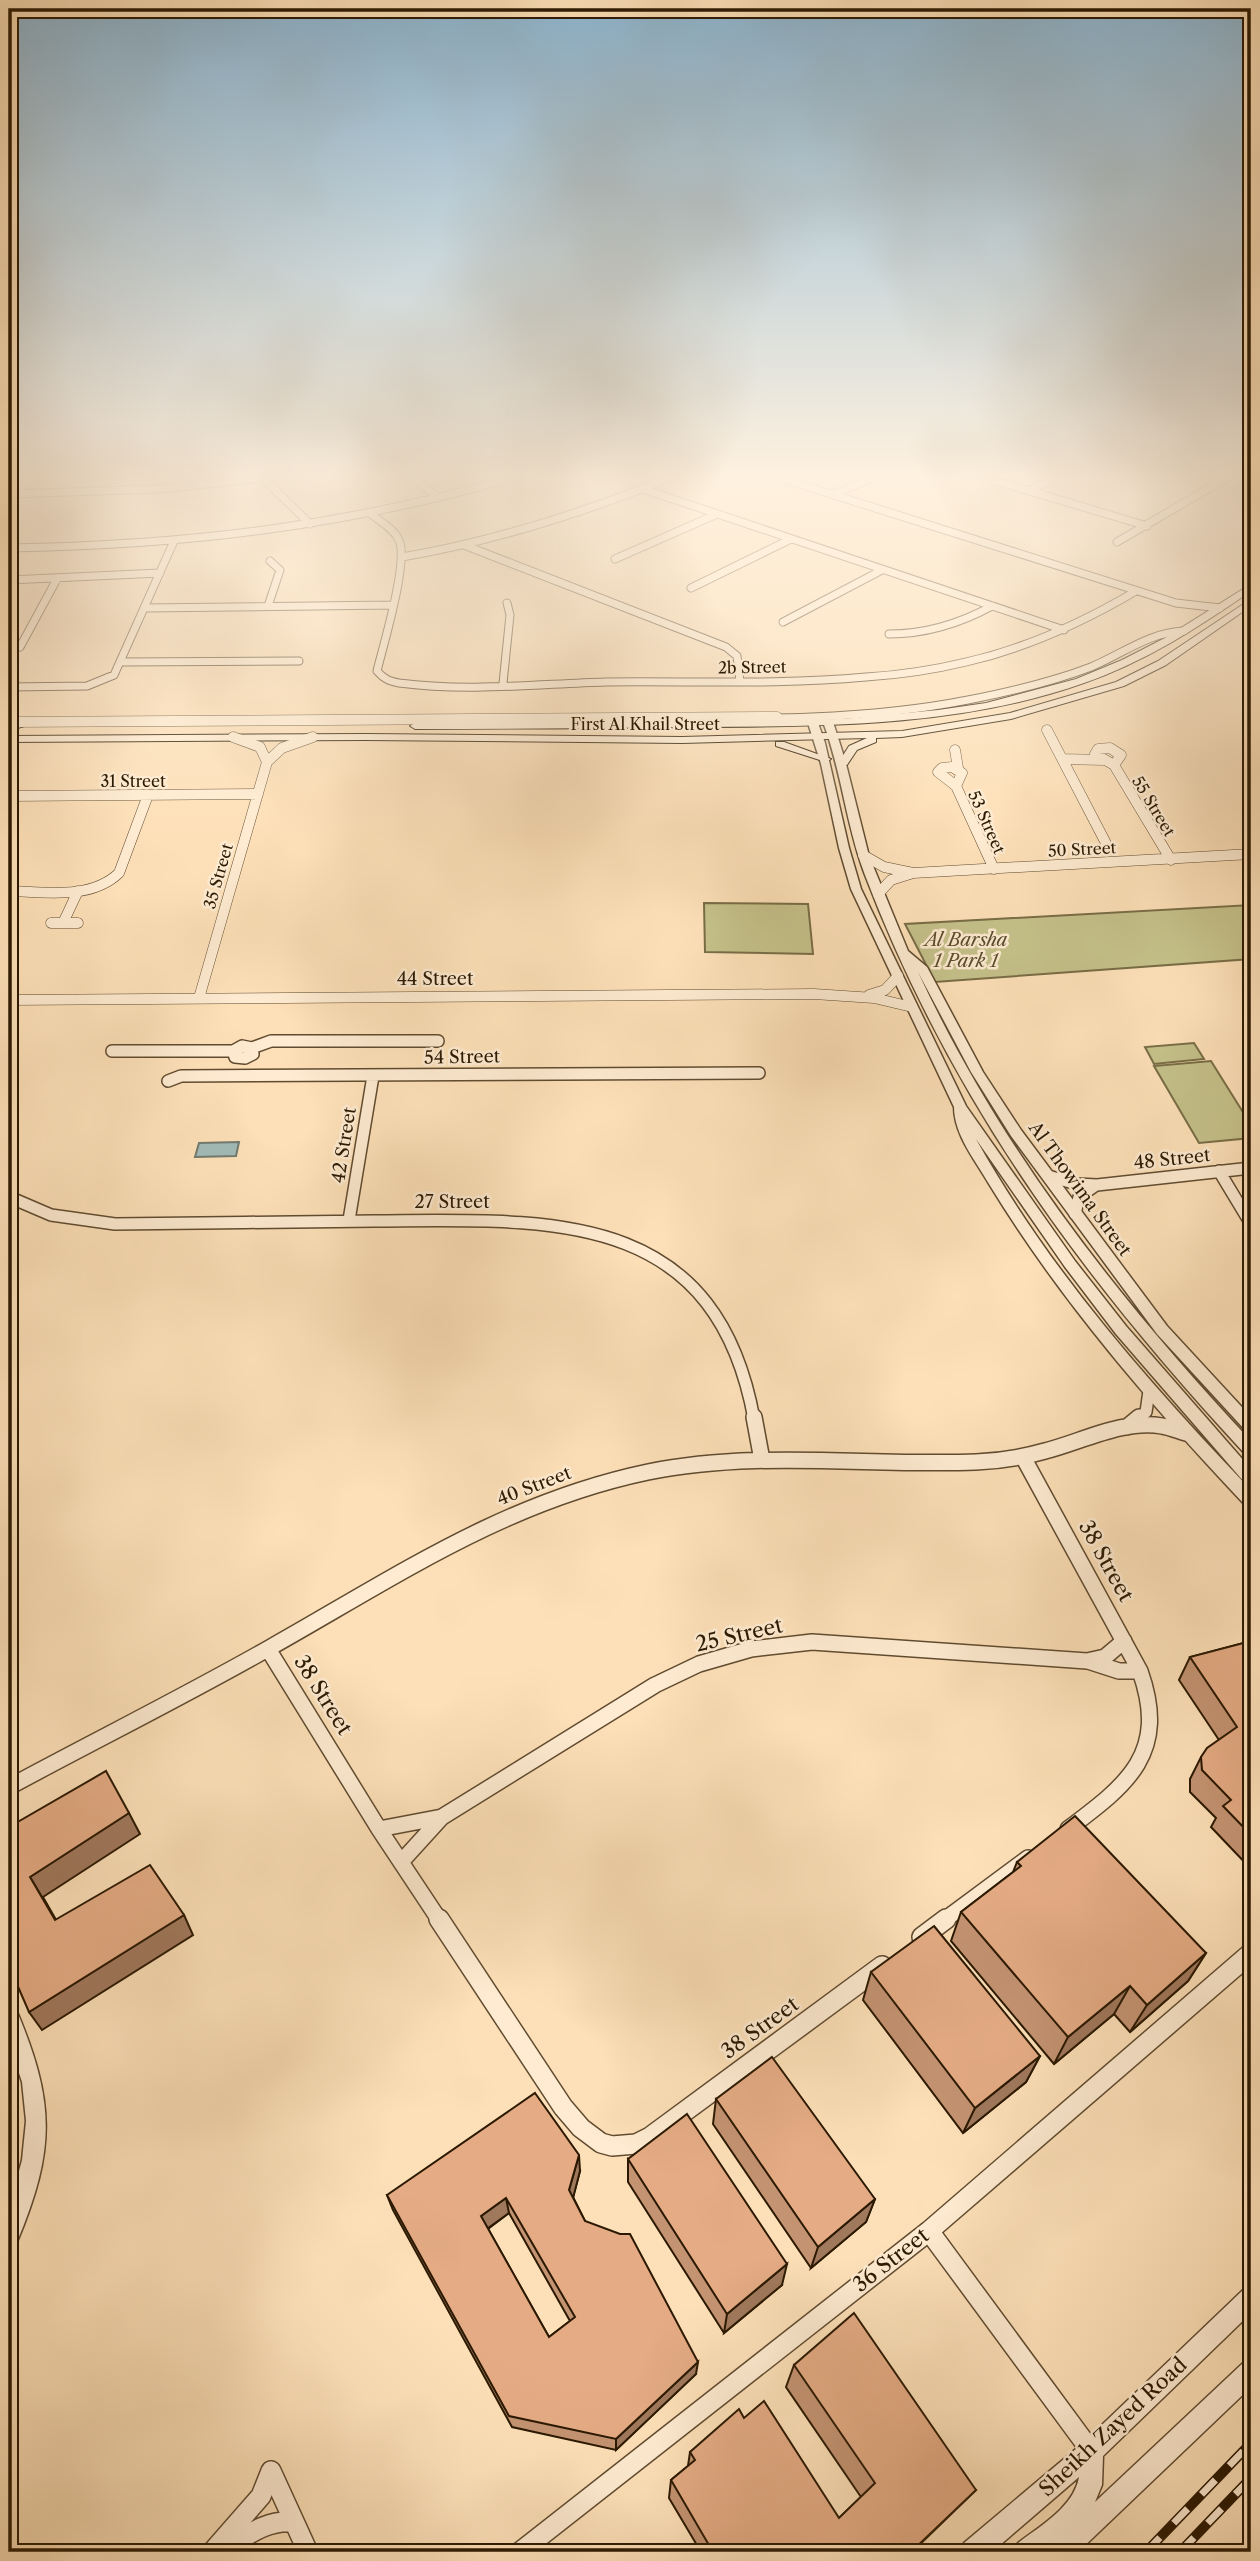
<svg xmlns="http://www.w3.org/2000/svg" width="1260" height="2561" font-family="'Libre Caslon Text',serif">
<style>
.green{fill:#c5c18a;stroke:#786d46;stroke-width:2}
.water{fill:#a2bbb7;stroke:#727a6f;stroke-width:2}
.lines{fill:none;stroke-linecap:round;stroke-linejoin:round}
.minor-far4-casing{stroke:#604b30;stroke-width:9}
.minor-far3-casing{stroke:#604b30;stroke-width:11}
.minor-far2-casing{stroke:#604b30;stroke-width:14}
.minor-far1-casing{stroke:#604b30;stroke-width:18}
.minor-casing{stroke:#604b30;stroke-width:22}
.tertiary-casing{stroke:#604b30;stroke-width:3}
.secondary-casing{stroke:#2b1902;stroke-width:2}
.minor-far4{stroke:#feebd1;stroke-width:7}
.minor-far3{stroke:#feebd1;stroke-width:10}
.minor-far2{stroke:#feebd1;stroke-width:11}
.minor-far1{stroke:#feebd1;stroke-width:15}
.minor{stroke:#feebd1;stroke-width:19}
.tertiary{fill:#feebd1;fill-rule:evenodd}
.secondary{fill:#feebd1;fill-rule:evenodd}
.rail-casing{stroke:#2b1902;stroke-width:10}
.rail{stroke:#feebd1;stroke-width:7;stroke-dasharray:20;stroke-linecap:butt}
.wall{fill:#c49372;stroke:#2b1902;stroke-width:2;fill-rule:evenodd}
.shaded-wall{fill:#a0785c;stroke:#2b1902;stroke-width:2}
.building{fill:#e4ab84;stroke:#2b1902;stroke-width:2;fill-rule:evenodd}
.labels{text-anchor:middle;stroke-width:5;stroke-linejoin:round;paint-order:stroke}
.far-street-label{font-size:16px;fill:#2b1902;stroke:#feebd1}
.park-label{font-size:18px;font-style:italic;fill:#594b2b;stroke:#feebd1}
.street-label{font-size:18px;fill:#2b1902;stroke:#feebd1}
.near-street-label{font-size:21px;fill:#2b1902;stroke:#feebd1}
</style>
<rect width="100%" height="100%" fill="#fde0b8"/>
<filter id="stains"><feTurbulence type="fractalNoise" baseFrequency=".00286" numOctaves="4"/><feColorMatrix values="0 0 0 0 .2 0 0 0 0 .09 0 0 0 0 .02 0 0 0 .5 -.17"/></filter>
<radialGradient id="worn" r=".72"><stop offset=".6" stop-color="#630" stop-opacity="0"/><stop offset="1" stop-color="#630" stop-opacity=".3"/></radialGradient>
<!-- green -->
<path class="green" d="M704,903L808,904L813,954L705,952Z
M1251,905V959L935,982L905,924Z
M1194,1043L1204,1059L1154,1064L1145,1047Z
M1211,1061L1251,1125V1138L1199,1143L1154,1066Z"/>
<!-- water -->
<path class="water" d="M239,1142L236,1156L195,1157L199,1143Z"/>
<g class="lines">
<!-- minor-far4 casing -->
<g class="minor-far4-casing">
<path id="minor-far4" d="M261,476L310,524
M411,476L438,498
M774,476L1176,603L1220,608
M979,476L1147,526
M643,489L1064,630
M1029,491L1058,476
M9,494L158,489L262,478
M832,495L877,476
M371,514C381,522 394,529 399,540C409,561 383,646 377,671C384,679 389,681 399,683C467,692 538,684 606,682C693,681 779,685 866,677C899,675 933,670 966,662C1027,648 1082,623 1136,591
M1117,542L1230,476
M464,545L726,647L737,656L740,682
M9,548C187,545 347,526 518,476
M402,557C496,541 586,512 674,476
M615,559L717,514
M9,580L160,573
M691,588L791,539
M268,606L280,570L270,561
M145,608L391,605
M783,622L882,570
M889,634C927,634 959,624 992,606
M20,647L57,579
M122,662L299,661
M503,683L510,615L507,603
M9,687L87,686L114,675L174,541
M565,718C698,717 836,726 968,700C1009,692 1052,682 1091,667C1122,654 1150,632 1184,631"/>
</g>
<!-- minor-far3 casing -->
<g class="minor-far3-casing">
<path id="minor-far3" d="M9,722L777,717
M1047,730L1109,849
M233,737L260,747L267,762
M1110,748L1121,755L1114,765L1095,754L1098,749Z
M955,750L958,768
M1062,759L1104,760
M1114,765L1171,860
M952,767L962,773L956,786L938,772L942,768Z
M956,786L994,869
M9,796L258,794
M863,855L884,867L913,873L1251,854
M9,891C45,892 91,900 119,873L148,795
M878,894L891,880L910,874
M51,923H78
M63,923L78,891
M869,995L885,990L898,976
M199,998L267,762L282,748L313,737
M9,1000L814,994L874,998L912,1007"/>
</g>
<!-- minor-far2 casing -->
<g class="minor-far2-casing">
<path id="minor-far2" d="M242,1046L252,1048L253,1054L245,1058L235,1057L233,1051Z
M252,1048L271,1041H438
M112,1051H233
M168,1081L181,1076L759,1073
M1219,1171L1251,1224
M1048,1176L1077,1184L1097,1185L1251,1168
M9,1197L51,1215L115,1224C202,1223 288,1222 375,1221C548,1220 715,1206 754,1419
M1075,1214L1079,1197L1096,1185
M349,1220L373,1076
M1137,1419L1146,1412L1149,1391"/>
</g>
<!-- minor-far1 casing -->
<g class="minor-far1-casing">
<path id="minor-far1" d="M754,1417L762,1460
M1127,1427L1139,1417
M1023,1457L1140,1671C1169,1753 1128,1784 1068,1829
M268,1649L379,1829L440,1921
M1088,1661L1119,1671H1140
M9,1787C96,1740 185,1696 271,1647C397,1576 505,1502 648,1472C757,1450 867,1466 976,1462C998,1461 1024,1457 1045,1451C1081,1442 1124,1419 1162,1426C1170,1427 1178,1431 1186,1433
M379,1829L442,1817L655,1685L699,1664L751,1649L812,1642L1087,1661L1105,1657L1124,1641
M402,1861L442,1817
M943,1921L1028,1858"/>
</g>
<!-- minor casing -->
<g class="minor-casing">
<path id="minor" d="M439,1919L563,2107L581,2128L601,2143L612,2146L636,2144L650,2137L882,1966
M922,1937L946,1919
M929,2231L1091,2451
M271,2471L308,2552
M212,2552L261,2496L271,2471
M220,2552C244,2538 265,2519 294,2522
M520,2552L929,2231L1251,1953"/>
</g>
<!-- tertiary casing -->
<g class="tertiary-casing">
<path id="tertiary" d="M828,719L833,722L845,760L869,856L908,951L927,967L983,1072L1021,1130L1167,1326L1251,1417V1433L1246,1431L1157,1334L1011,1136L971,1072L918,972C1000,1149 1119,1300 1251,1441V1457L1246,1455C1082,1278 952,1102 865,875C846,826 842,772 823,722Z
M813,720L818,723L825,743L849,848L861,889L966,1106L1075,1261L1126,1326L1251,1469V1485L1245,1483L1116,1334L1065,1267L976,1139C1049,1270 1148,1382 1251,1490V1506L1245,1505C1151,1405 1061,1302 989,1184C976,1161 954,1135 954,1107L851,889L839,848L821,764L808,723Z
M9,2006L16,2009C55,2102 56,2148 17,2242L9,2245V2208L22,2160L26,2121L22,2082L9,2043Z
M1251,2287V2313L1103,2456L1102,2485L1095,2502L1243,2363L1251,2359V2387L1078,2552H1048V2550L1046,2552H1015L1018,2543C1040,2526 1074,2507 1079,2477L992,2552H961L964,2543L1083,2443L1243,2290Z"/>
</g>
<!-- secondary casing -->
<g class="secondary-casing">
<path id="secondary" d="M1251,584V591C1199,627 1145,662 1084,683C960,727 827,726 696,727C602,728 509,729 415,729L410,726L415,723L842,719L938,710L986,703L1076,679L1122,660L1165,638Z
M1251,599V606L1166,665L1124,686L1011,719L902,737L876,738V742L857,750L847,765L843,766L838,763L849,746L867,738L682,743L365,740L9,742V736L365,734L682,737L902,731L1010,713L1116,682L1158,661Z
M26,719L30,720V724L9,731V725Z
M776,742H784L831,759L826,762L776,746Z"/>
</g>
<!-- minor-far4 -->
<use href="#minor-far4" class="minor-far4"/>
<!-- minor-far3 -->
<use href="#minor-far3" class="minor-far3"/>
<!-- minor-far2 -->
<use href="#minor-far2" class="minor-far2"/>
<!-- minor-far1 -->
<use href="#minor-far1" class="minor-far1"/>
<!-- minor -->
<use href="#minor" class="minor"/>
<!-- tertiary -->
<use href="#tertiary" class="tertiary"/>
<!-- secondary -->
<use href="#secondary" class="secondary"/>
<!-- rail casing -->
<g class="rail-casing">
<path id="rail" d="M1146,2552L1251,2443
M1180,2552L1251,2478"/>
</g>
<!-- rail -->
<use href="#rail" class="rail"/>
</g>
<!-- wall -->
<path class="wall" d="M1251,1641V1869L1211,1827L1216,1818L1190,1792V1779L1201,1757L1219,1740L1179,1680L1190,1657Z
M1017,1862L1206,1953L1188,1981L1130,2032L1114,2014L1054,2064L951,1941L961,1912L1013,1872Z
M871,1972L1040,2056L1026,2082L963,2133L863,2000Z
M716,2099L875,2199L866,2222L811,2268L713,2124Z
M628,2159L782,2285L724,2333L628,2182Z
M580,2171L573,2197L585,2221L696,2374L616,2450L512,2427L393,2210L387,2195ZM509,2213L570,2321L549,2337L488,2229Z
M794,2365L976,2490L912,2552H701L669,2498L671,2480L688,2466L690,2452L744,2418L839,2518L861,2497L786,2387Z"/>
<!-- shaded-wall -->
<path class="shaded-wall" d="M129,1813L140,1834L43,1897L67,1939L30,1877Z
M184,1915L193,1935L42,2030L29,2012Z
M1206,1953L1188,1981L1130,2032L1147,2005Z
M1130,1986L1114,2014L1054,2064L1068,2037Z
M1040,2056L1026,2082L963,2133L975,2108Z
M579,2155L580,2171L571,2206L569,2190Z
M506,2198L509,2213L484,2231L481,2216Z
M875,2199L866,2222L811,2268L818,2247Z
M787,2264L782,2285L724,2333L727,2314Z
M698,2362L696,2374L616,2450V2439Z"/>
<!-- building -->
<path class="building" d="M1251,1641V1835L1223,1806L1231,1800L1202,1770L1201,1757L1207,1748L1237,1727L1190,1657Z
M106,1771L129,1813L30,1877L55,1920L150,1865L184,1915L29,2012L9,1966V1827Z
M1075,1816L1206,1953L1147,2005L1130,1986L1068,2037L961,1912L1021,1866L1017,1862Z
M934,1926L1040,2056L975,2108L871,1972Z
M772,2057L875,2199L818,2247L716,2099Z
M535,2093L579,2155L569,2190L585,2221L620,2234H630L698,2362L616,2439L509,2416L387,2195ZM506,2198L575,2317L549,2337L481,2216Z
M687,2114L787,2264L727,2314L628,2159Z
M854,2313L976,2490L911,2552H713L671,2480L695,2460L690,2452L739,2409L744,2418L764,2401L839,2518L875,2483L794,2365Z"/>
<!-- sky -->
<linearGradient id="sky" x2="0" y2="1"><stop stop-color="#8cb7d4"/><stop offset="0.57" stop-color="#fef1df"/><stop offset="1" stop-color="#fef1df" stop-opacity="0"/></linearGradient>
<rect width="1260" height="835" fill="url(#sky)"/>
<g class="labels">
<!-- far-street labels -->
<g class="far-street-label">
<text transform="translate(752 667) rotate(-1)" y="6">2b Street</text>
<text x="645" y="730">First Al Khail Street</text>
<text x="133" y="787">31 Street</text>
<text transform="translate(1154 806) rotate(59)" y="6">55 Street</text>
<text transform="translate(987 822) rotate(66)" y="6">53 Street</text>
<text transform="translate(1082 849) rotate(-3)" y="6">50 Street</text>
<text transform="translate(218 876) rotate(-74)" y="6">35 Street</text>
</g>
<!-- park labels -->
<g class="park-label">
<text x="966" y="946">Al Barsha<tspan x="966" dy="21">1 Park 1</tspan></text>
</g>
<!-- street labels -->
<g class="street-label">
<text x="435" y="985">44 Street</text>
<text transform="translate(462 1057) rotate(-1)" y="6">54 Street</text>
<text transform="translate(344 1145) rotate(-81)" y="6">42 Street</text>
<text transform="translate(1172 1159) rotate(-6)" y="6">48 Street</text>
<text transform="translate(1080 1189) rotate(54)" y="6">Al Thowima Street</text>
<text x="452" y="1208">27 Street</text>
<text transform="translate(534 1486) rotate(-21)" y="6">40 Street</text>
</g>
<!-- near-street labels -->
<g class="near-street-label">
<text transform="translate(1106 1561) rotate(61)" y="7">38 Street</text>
<text transform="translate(739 1635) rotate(-13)" y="7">25 Street</text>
<text transform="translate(323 1695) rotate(58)" y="7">38 Street</text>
<text transform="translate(760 2028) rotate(-36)" y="7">38 Street</text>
<text transform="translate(891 2260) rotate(-38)" y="7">36 Street</text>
<text transform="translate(1113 2427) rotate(-43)" y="7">Sheikh Zayed Road</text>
</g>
</g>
<!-- margin -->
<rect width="1260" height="2561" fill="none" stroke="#fde0b8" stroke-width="35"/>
<rect x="10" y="10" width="1239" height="2540" fill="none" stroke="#2b1902" stroke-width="3.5"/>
<rect x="18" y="18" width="1225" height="2526" fill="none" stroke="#2b1902" stroke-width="2"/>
<rect width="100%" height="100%" filter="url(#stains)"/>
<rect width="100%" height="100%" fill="url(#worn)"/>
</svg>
